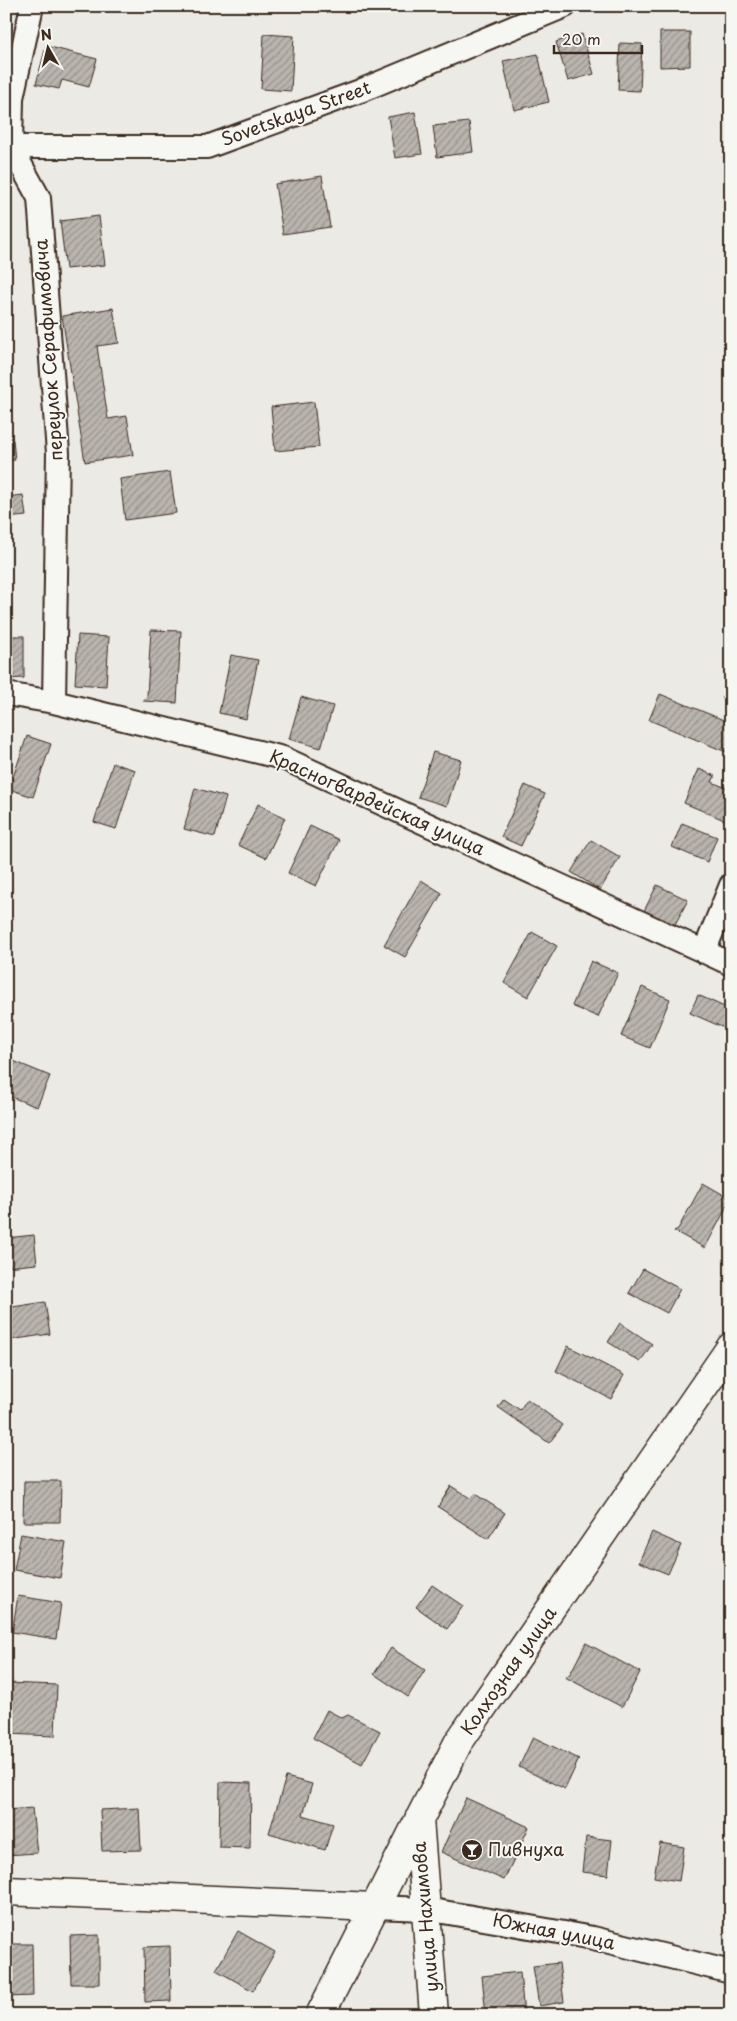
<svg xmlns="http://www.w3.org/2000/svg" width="737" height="2021" font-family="'Playpen Sans',sans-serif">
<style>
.building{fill:url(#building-hatch);stroke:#3b2a1e}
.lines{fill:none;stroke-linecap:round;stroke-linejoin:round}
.street-casing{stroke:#3b2a1e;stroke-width:26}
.secondary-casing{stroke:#3b2a1e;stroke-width:31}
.path{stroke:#3b2a1e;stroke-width:3;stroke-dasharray:5 4;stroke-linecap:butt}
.street{stroke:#f6f6f2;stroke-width:22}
.secondary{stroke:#f6f6f2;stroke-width:28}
.labels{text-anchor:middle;stroke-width:4;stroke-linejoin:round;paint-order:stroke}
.street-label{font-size:18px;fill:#3b2a1e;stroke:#f6f6f2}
.poi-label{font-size:18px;fill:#3b2a1e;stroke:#f6f6f2;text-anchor:start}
</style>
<defs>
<pattern id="building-hatch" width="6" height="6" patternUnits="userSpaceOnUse" patternTransform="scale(1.25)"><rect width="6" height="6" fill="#bab4ae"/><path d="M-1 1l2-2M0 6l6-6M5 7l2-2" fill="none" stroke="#98938d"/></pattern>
</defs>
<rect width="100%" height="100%" fill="#ebeae5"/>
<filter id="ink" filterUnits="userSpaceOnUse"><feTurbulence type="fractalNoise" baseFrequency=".02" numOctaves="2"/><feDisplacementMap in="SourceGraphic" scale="10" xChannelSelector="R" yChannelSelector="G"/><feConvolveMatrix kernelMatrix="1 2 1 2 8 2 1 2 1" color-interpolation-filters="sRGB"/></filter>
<g filter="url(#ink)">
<!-- building -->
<path class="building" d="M660,32H690V66L660,67Z
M264,34L294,36L291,91L261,89Z
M582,34L594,74L568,81L556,42Z
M620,43L642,44L640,91L618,90Z
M46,46L97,59L89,87L62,80L59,89L36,84Z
M538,54L549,102L514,110L503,61Z
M415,112L422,154L395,158L388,117Z
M469,122L473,152L437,157L433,126Z
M322,176L330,227L283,234L275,184Z
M99,216L105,265L66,269L60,221Z
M113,308L119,343L97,346L108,419L127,416L133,455L85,462L62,316Z
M314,402L319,447L275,451L271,407Z
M13,440L15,460L6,461V441Z
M170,472L176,513L125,520L120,479Z
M23,495L26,516L6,518V497Z
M151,630L181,631L177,703L143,701L147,696Z
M78,635L109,637L106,686L75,684Z
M6,636H24V678L6,679Z
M231,655L258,660L246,719L219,713Z
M731,680V702L722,697Z
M660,694L731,723V754L649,720Z
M301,697L333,706L321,748L289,739Z
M27,736L51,744L33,797L9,789Z
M433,752L461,760L447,806L418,797Z
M113,763L135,770L116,829L94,822Z
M699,769L715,776L712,782L731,790V818L729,822L684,803Z
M525,785L545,794L521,846L501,837Z
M195,788L226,797L215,837L184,829Z
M258,804L285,818L266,858L238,845Z
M682,823L717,837L707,862L672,847Z
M310,826L339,840L316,886L288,873Z
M591,840L620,857L600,890L571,872Z
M421,880L442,893L405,957L384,945Z
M657,885L688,900L673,928L643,913Z
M532,932L557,946L528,997L504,983Z
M591,961L618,973L598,1017L572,1006Z
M642,987L670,999L650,1048L621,1036Z
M698,995L731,1010V1031L690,1013Z
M6,1058L50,1076L37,1107L6,1095Z
M703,1183L731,1199L705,1248L674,1231L678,1229Z
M34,1235L37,1264L6,1267V1238Z
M643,1269L680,1289L667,1313L629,1293Z
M45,1302L50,1334L10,1340L6,1308Z
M620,1323L652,1344L640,1362L608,1342Z
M568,1346L624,1375L611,1399L556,1371Z
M504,1399L520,1410L527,1399L563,1425L549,1443L498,1407Z
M24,1481H61L60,1522H23Z
M451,1486L470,1498L475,1494L505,1513L488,1539L438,1507Z
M652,1532L681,1545L668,1574L639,1562Z
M21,1534L66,1542L60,1578L14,1570Z
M432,1585L463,1606L447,1629L416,1607Z
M18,1596L61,1603L56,1639L12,1632Z
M586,1643L640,1672L622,1707L565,1677L570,1674Z
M391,1648L425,1670L408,1697L374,1674Z
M6,1683L57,1685L55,1736L6,1734Z
M327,1710L342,1718L348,1715L380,1731L362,1764L313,1738Z
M533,1737L579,1759L565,1789L519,1767Z
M286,1777L312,1784L303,1815L333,1824L325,1850L269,1833Z
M220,1782L251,1783L250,1848L219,1847Z
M466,1798L529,1827L504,1880L441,1852Z
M32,1808L37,1853L6,1855V1810Z
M139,1808L141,1850L102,1851L100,1810Z
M586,1837L612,1840L608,1875L582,1872Z
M660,1843L684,1847L679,1881L654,1877Z
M729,1857H731V1890L725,1889Z
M238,1931L275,1952L253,1991L216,1970Z
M99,1935V1984H71L70,1936Z
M6,1944H32L33,1996L6,1997Z
M170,1946L171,2001L145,2002L144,1947Z
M559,1963L564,2002L539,2006L533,1966Z
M520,1972L524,2015H486L482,1976Z"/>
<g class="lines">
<!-- street casing -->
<g class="street-casing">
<path id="street" d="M32,6L12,98L11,147L39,198L58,453L54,702
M11,147H207L360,91L565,6
M6,694L54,702L283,758L731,964
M704,952L731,885
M374,1907L426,1909L593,1938L731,1972"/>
</g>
<!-- secondary casing -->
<g class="secondary-casing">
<path id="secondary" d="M419,1819L434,2015
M6,1891L374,1907
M320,2015L458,1743L731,1347"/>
</g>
<!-- path -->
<path class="path" d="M728,6L731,7"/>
<!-- street -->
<use href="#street" class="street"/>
<!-- secondary -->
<use href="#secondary" class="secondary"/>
</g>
</g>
<!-- icons -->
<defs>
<g id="bar-disc" transform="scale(1.125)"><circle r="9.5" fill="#3b2a1e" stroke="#f6f6f2"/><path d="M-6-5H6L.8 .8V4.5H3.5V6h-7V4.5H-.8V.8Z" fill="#fff"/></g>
</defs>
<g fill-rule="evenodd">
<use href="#bar-disc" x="472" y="1850"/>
</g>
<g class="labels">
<!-- street labels -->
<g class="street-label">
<text transform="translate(296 114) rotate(-20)" y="6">Sovetskaya Street</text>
<text transform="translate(49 350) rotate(-94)" y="6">переулок Серафимовича</text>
<text transform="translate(377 803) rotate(24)" y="6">Красногвардейская улица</text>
<text transform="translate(509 1671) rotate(-55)" y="6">Колхозная улица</text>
<text transform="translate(426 1917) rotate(-95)" y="6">улица Нахимова</text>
<text transform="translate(554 1932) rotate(11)" y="6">Южная улица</text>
</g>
<!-- poi labels -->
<g class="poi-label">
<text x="488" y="1856">Пивнуха</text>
</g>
</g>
<!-- margin -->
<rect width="737" height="2021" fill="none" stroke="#f6f6f2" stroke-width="25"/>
<rect x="12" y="12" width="712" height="1996" fill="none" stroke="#3b2a1e" stroke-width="2" filter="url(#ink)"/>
<!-- north arrow -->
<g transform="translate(48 48) rotate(352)" stroke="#f6f6f2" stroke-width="4" paint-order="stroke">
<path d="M0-4L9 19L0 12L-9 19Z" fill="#3b2a1e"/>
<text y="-8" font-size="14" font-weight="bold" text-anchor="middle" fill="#3b2a1e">N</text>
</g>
<!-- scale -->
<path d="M554 45v8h88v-8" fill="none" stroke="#3b2a1e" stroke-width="2.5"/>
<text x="562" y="45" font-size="15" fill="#3b2a1e" stroke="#f6f6f2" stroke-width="4" paint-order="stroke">20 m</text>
</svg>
